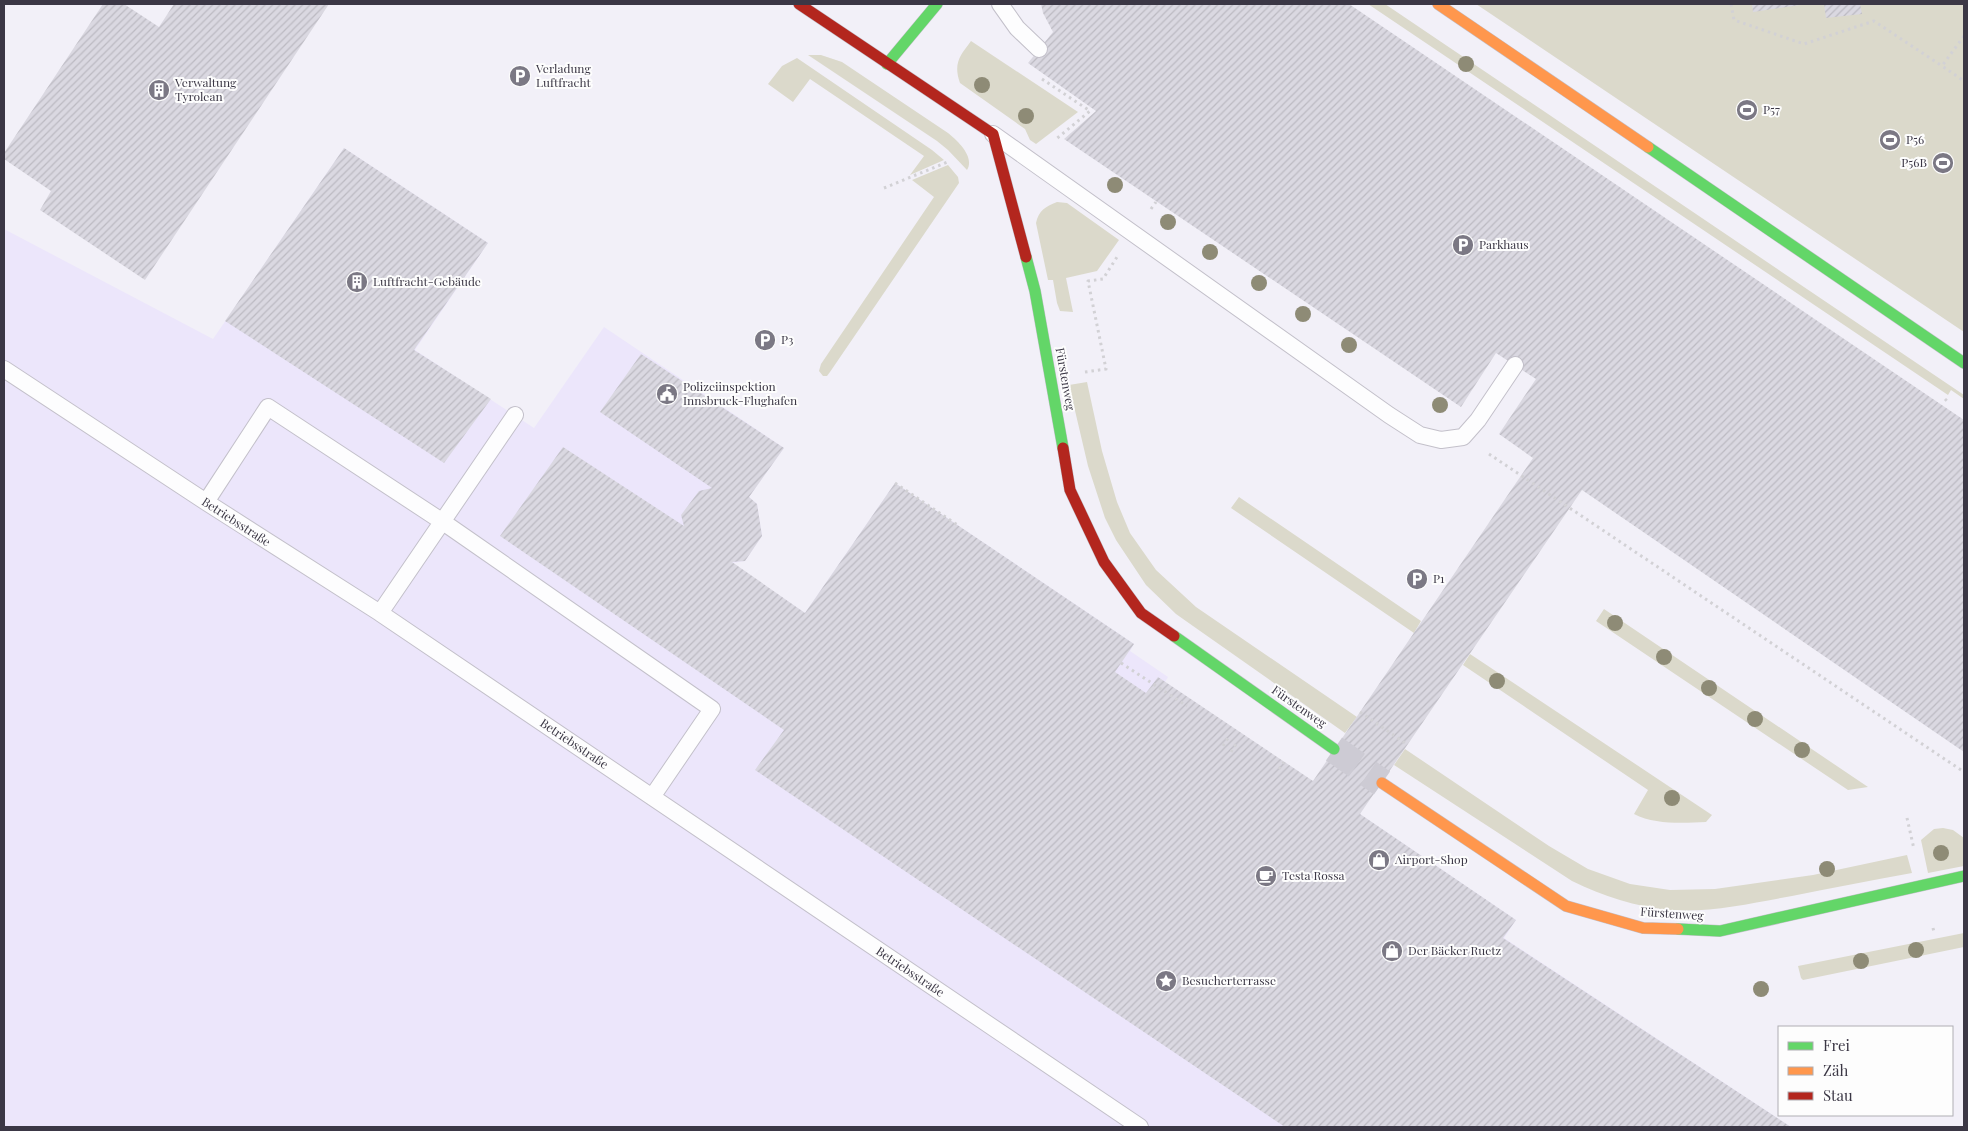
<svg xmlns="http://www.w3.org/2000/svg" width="1968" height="1131" font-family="'Playfair Display',serif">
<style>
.built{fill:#ece6fb}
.green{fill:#dbd9cb}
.building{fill:url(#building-hatch)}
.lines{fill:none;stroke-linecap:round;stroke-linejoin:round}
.secondary-tunnel{stroke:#cdcbd4;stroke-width:28;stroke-dasharray:28 14;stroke-linecap:butt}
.lane-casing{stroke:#c3c0ca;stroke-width:18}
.fast-casing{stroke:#c3c0ca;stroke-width:12}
.slow-casing{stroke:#c3c0ca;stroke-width:12}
.jam-casing{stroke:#c3c0ca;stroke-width:12}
.path{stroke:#d2d1d5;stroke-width:3;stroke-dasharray:2.5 4;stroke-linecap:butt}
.lane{stroke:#fdfdfe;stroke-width:16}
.fast{stroke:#63d668;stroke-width:11}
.slow{stroke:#ff974d;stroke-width:11}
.jam{stroke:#b3261e;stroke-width:11}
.tree{fill:#8e8b76}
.labels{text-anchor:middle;stroke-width:4;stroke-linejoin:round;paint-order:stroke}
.poi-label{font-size:12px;fill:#3b3745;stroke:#fdfdfd;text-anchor:start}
.street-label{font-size:12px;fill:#3b3745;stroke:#fdfdfd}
</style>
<defs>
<pattern id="building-hatch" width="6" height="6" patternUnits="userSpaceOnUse" patternTransform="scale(1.25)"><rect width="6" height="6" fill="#dad8e1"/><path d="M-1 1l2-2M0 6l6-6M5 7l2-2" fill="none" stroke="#bcbac2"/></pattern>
</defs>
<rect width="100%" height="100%" fill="#f2f0f8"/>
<!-- built -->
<path class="built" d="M344,148L488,243L415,350L534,428L604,327L784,448L749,497L757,504L762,536L745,561L732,563L805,613L895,483L1134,644L1130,651L1168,677L1165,682L1516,920L1504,938L1791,1127H4V229L213,339Z"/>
<!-- green -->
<path class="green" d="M1368,4H1385L1964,395V399L1951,390L1948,395Z
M1476,4H1964V332Z
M971,41L1078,112L1036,144L1030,140L1025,129L960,83C953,63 960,56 971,41Z
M808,55H821L842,62L948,133C958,141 975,157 967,170L948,150L937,141Z
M797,58L932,150L944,160L910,175L924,156L810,79L793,102L768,84L782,66Z
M948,165L958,177L959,183L830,372L827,376H823L819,371L821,364L934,197L912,180Z
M1057,202L1067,203L1119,240L1097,271L1066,278L1073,312L1060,311L1057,303L1053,280H1048L1036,223C1039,210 1045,207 1057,202Z
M1087,382L1102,451L1117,502L1130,533L1156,570L1196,607L1357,717L1345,733L1193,626L1176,614L1146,585L1116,540L1105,518L1088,466L1069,385Z
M1239,497L1421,621L1414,633L1231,508Z
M1604,609L1868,787L1848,790L1596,621Z
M1470,654L1712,815L1706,822C1684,823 1655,825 1634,814L1648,790L1463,665Z
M1405,749L1549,846L1588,869L1630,884L1670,890L1715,889L1813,875L1907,855L1912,873C1872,880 1832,888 1792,896C1752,903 1711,913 1670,910C1636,907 1603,896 1572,881L1394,765Z
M1943,828L1953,830L1964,838V866L1928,873L1921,840L1934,829Z
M1964,933V947L1803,980L1801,978L1798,966Z"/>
<!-- building -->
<path class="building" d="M103,4H124L159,27L174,4H329L145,280L40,210L51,191L4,159V153Z
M1041,4H1349L1964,420V752L1582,490L1360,814L1516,920L1503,938L1791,1127H1285L755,770L784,730L500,536L563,447L684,526L681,515L699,491L712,488L600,412L641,354L784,448L749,497L757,504L762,536L745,561L732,562L805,613L895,483L1134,644L1115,672L1146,693L1158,677L1313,781L1533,458L1499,434L1536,379L1496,353L1461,407L1064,139L1096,111L1028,63L1053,32L1043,13Z
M1752,4H1800V5L1753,12Z
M1824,4H1860L1862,14L1826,18Z
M344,148L488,243L414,350L491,399L444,463L225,321Z"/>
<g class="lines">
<!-- secondary-tunnel -->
<path class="secondary-tunnel" d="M1334,749L1382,783"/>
<!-- lane casing -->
<g class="lane-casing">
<path id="lane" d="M1000,4L1017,28L1039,49
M993,134L1389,415L1420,435L1441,440L1463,437L1478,420L1515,365
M4,369L206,502L380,613L1140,1127
M206,502L268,407L443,522L712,709L652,797
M380,613L515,415"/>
</g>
<!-- fast casing -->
<g class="fast-casing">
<path id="fast" d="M887,64L937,4
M1648,147L1964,363
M1026,257L1035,291L1063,448
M1174,636L1334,749
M1678,929L1720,931L1964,876"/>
</g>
<!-- slow casing -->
<g class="slow-casing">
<path id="slow" d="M1438,4L1648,147
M1382,783L1566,906L1643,928L1678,929"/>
</g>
<!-- jam casing -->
<g class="jam-casing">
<path id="jam" d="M799,4L993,134L1026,257
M1063,448L1070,490L1104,562L1141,613L1174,636"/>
</g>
<!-- path -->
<path class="path" d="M1731,4L1734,20L1804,44L1874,21L1942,66
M1964,36L1942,66L1964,81
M1042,79L1090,111L1055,140
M884,188L950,161
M1151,209L1156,202
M1085,372L1106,369L1088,281L1103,279L1117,257
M1945,399L1947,401
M1489,454L1964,772
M895,483L959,526
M1121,663L1187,706
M1360,712L1408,745
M1223,746L1230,735
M1231,752L1238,741
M1279,769L1284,762
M1907,818L1914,849
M1933,928L1934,932"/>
<!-- lane -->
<use href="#lane" class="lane"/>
<!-- fast -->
<use href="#fast" class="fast"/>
<!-- slow -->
<use href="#slow" class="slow"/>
<!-- jam -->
<use href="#jam" class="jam"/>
</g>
<!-- trees -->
<g class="tree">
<circle cx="1466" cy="64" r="8"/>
<circle cx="982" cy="85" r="8"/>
<circle cx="1026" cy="116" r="8"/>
<circle cx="1115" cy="185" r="8"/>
<circle cx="1168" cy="222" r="8"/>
<circle cx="1210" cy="252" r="8"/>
<circle cx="1259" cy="283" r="8"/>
<circle cx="1303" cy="314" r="8"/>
<circle cx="1349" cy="345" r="8"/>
<circle cx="1440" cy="405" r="8"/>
<circle cx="1615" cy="623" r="8"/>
<circle cx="1664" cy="657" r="8"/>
<circle cx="1497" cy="681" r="8"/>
<circle cx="1709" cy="688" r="8"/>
<circle cx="1755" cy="719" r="8"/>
<circle cx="1802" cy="750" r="8"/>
<circle cx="1672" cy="798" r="8"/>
<circle cx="1941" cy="853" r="8"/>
<circle cx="1827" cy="869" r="8"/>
<circle cx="1916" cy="950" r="8"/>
<circle cx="1861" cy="961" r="8"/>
<circle cx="1761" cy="989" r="8"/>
</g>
<!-- icons -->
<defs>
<g id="parking-disc" transform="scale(1.125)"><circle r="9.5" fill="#7b7884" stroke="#fdfdfd"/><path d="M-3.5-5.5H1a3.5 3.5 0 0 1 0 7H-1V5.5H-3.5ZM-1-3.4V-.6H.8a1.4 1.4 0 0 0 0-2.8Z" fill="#fff"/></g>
<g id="building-disc" transform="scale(1.125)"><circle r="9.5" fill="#7b7884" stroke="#fdfdfd"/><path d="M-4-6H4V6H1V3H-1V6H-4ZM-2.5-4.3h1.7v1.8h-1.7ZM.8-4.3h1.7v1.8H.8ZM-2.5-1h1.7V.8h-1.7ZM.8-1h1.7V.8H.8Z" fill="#fff"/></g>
<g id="stadium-disc" transform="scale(1.125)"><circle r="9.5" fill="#7b7884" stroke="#fdfdfd"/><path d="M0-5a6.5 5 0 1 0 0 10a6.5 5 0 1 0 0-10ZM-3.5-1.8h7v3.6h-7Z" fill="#fff"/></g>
<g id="civic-disc" transform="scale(1.125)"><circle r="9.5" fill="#7b7884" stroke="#fdfdfd"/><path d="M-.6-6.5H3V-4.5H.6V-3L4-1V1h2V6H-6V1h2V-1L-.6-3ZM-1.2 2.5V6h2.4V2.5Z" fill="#fff"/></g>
<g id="shop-disc" transform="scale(1.125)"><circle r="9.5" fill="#7b7884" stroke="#fdfdfd"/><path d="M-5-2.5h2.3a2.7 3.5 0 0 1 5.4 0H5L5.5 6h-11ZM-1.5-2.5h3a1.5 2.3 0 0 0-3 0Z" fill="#fff"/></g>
<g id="cafe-disc" transform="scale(1.125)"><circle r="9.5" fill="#7b7884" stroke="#fdfdfd"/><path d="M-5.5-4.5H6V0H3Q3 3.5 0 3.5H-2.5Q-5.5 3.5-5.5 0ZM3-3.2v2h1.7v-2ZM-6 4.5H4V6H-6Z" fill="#fff"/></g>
<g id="sight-disc" transform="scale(1.125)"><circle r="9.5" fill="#7b7884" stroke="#fdfdfd"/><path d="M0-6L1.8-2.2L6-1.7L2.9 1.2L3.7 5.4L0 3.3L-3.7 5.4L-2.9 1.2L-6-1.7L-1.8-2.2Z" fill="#fff"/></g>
</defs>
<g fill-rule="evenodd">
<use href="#parking-disc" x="520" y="76"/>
<use href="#building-disc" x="159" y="90"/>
<use href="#stadium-disc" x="1747" y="110"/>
<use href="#stadium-disc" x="1890" y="140"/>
<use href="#stadium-disc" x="1943" y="163"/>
<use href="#parking-disc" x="1463" y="245"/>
<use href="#building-disc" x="357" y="282"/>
<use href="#parking-disc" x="765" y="340"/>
<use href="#civic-disc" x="667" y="394"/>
<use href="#parking-disc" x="1417" y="579"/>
<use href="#shop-disc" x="1379" y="860"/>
<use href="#cafe-disc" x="1266" y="876"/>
<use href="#shop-disc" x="1392" y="951"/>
<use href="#sight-disc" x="1166" y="981"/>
</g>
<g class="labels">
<!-- poi labels -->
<g class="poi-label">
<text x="536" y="73">Verladung<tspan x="536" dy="14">Luftfracht</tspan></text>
<text x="175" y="87">Verwaltung<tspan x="175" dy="14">Tyrolean</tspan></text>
<text x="1763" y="114">P57</text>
<text x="1906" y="144">P56</text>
<text x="1927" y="167" text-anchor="end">P56B</text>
<text x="1479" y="249">Parkhaus</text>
<text x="373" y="286">Luftfracht-Gebäude</text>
<text x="781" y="344">P3</text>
<text x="683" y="391">Polizeiinspektion<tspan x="683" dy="14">Innsbruck-Flughafen</tspan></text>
<text x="1433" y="583">P1</text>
<text x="1395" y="864">Airport-Shop</text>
<text x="1282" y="880">Testa Rossa</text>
<text x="1408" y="955">Der Bäcker Ruetz</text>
<text x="1182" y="985">Besucherterrasse</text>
</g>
<!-- street labels -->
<g class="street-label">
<text transform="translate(1065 379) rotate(80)" y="4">Fürstenweg</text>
<text transform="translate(236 522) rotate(33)" y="4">Betriebsstraße</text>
<text transform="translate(1299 707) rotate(35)" y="4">Fürstenweg</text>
<text transform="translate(574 744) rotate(34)" y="4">Betriebsstraße</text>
<text transform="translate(1672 914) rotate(4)" y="4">Fürstenweg</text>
<text transform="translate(910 972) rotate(34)" y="4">Betriebsstraße</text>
</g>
</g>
<!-- border -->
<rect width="1968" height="1131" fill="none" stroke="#3b3745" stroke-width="10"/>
<!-- legend -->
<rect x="1778" y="1026" width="175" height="90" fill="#fdfdfd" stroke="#afaeb3"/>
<rect x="1788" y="1042" width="25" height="8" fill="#63d668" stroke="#afaeb3"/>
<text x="1823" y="1051" font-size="15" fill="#3b3745">Frei</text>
<rect x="1788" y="1067" width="25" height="8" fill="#ff974d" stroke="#afaeb3"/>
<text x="1823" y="1076" font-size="15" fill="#3b3745">Zäh</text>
<rect x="1788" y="1092" width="25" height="8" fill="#b3261e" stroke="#afaeb3"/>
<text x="1823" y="1101" font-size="15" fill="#3b3745">Stau</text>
</svg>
